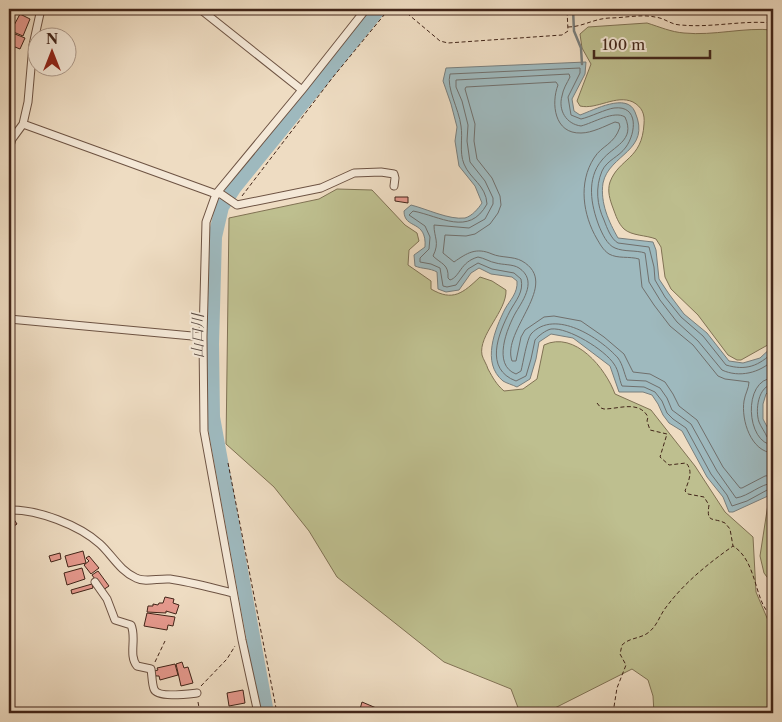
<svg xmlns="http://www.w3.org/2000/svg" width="782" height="722" font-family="'Libre Caslon Text','Noto Serif JP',serif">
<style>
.green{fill:#bebf8f;stroke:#807254}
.water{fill:#9eb9be;stroke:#797e7c}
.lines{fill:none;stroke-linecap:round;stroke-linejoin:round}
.shore{stroke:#706f6c;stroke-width:1}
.stream{stroke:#797e7c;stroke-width:2.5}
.river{stroke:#9eb9be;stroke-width:14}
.building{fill:#e5998d;stroke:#422519}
.street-casing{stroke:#6d5343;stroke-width:9}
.path{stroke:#422519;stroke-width:1;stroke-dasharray:4 2.5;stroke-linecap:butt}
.street{stroke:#f4e8d7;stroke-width:7}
.labels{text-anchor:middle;stroke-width:4;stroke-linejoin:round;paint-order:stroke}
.water-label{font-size:15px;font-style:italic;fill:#594a42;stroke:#f4e8d7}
</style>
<rect width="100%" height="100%" fill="#eedcc2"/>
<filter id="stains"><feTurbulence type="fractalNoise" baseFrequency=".004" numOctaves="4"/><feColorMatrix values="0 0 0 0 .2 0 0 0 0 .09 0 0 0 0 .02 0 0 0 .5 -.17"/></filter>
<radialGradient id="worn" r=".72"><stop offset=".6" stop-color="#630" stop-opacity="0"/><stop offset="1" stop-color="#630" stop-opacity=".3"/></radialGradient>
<!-- green -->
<path class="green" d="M647,23C660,27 671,32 684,33C714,36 744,27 773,30V342L741,360H737L728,355L698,315L671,289L665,277L661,247L656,239C646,235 632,236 624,229C618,223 616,216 613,208C610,200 607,191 610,182C619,158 642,160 644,124C645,114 642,107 633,102C616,94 597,110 580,106L577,101L591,64L582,48L580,34L588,27Z
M337,189L372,190L405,225L417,233L419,241L409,250L408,265L431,281V289C453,302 463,293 480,277L492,281L506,290C507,311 478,335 482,355C483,359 487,365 488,369C493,378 496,384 504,391L523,389L537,379L544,345C575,330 606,369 615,394L651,410L695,466L725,512L753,537L756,592L773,632V713H654L653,696L648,680L632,669L545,713H520L511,689L444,662L337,577L309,531L274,487L226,444L229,218L319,199Z
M773,502V580L770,581L764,573L760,556L768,504Z"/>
<!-- water -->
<path class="water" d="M586,62L585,74L572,99L574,111L580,115C594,110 627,92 635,112C652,151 609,154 603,183C600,203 609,222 618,238L653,242L656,250L659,279L669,294L684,314L707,333L729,361L743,363L760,358L773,346V387L766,394L763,404V419L773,438V492L768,496L733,512H729L723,497L707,477L682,431L669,423L663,415L658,404L652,395L643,392H619L610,366L573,338L551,334L539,342L536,359L530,379L517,387C513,385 506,383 503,381C481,363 495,329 505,309C510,300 518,293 517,281L512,277L491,274L479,268L471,273L459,290L446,292L438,289L437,272C430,268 422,269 415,266L414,255L425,247C427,219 404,230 404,211L411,205C427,209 449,220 465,218C472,216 478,209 482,203L475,186L459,166L455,141L457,127L451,104L443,81L446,68Z"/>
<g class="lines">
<!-- shore -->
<path class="shore" d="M773,352C759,366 746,371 726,365L703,336L681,317L665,297L655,280L654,267L649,247L618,243C611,239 607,228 604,220C597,205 595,188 602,171C607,160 619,157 626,147C636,133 639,105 614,108C606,109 590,117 581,119L571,115L568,97L580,73V68L450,74C446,88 459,109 461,126C463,138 459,152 464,164C470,179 486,185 487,204C469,237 440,216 413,211L409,215L425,226L430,237L429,249L420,258V262L431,264L440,268L443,286L447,287L456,285L468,269L478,263L492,269L514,273L521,279C524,292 516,300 510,311C498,334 484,369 516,381L526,376L531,359L535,340C538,336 546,330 551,329C568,327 605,350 614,364C619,371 619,379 622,386L644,387L655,392L662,401L667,413L673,419L686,428L711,474L727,495L732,506L747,501L769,489H773
M773,360C760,373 739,378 722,370L698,341L677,322L660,300L649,282L645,253C636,250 624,252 615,248C607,245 602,233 599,226C591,205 586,179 602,160C613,146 636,141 625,117C614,110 593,123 581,126C566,124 558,110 562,96C563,89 567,83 570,77L569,74L456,80V87L462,101L468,125L467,141L470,162L485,181L493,198V204L485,219L469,228L434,225C434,238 440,242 433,256C441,264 449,264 448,278L450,280C460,277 460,262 478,257C484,258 490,262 496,263C503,265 513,264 519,268C537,280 524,299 516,312C507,328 492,365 516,374L521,371C523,363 527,339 531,334C555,308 600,338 618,358C623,365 624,373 627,380L646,381L660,388L667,398L672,410L691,424L717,471L736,498C749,496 760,484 773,483
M773,378C742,379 746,444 773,445
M773,384C758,386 755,410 759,422C761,427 765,432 767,437L773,439
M773,453C751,452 741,420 744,401C745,394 749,388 749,382L725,379L718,376L693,345L670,326L654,305L642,287L639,259C629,256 618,259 609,254C603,250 600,244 597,239C583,215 578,183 594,158C602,145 614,145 620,127L619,123L615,122C605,126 592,133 581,133C554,134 551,103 558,85L556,82L466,87L465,89L475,124L474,141L477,159L492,178L500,196L501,205L498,213L490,224L475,234L466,236L445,235L443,253L454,262C467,253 476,247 492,254C501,258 513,256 522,261C562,284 501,330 512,361H516L521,337L525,330L544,317L554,316L581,321L604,337L624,354L633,372L650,374L665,382L673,394L679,406L697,420L723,467L740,488H742L765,476L773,475"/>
<!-- stream -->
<path class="stream" d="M573,9L574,31L581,48L582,64"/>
<!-- river -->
<path class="river" d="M267,713L213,417L212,344L215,237L222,207L235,187L379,9"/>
</g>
<!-- building -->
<path class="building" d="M20,14L30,19L23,36L11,31Z
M15,34L25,38L20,49L10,45Z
M395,197H408V203L395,201Z
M11,515L17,524L11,528L9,525V516Z
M83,551L86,563L68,567L65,556Z
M60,553L61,559L51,562L49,556Z
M89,556L99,568L91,574L84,565L89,561L86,558Z
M82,568L85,579L67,585L64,573Z
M98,571L109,586L103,590L92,575Z
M92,584L93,588L72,594L71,590Z
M165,597L174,599L173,603L179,605L176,614L166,611V613L147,612L148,606H153V604L158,605L159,603H163Z
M147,613L175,617L173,626L168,625L167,630L144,626Z
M182,662L184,668L188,667L193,683L181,686L176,664Z
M175,664L178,675L160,680L159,676H156L154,671L158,670L157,668Z
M243,690L245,703L229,706L227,693Z
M362,702L381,710L380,713H371L360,709Z"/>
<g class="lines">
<!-- street casing -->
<g class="street-casing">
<path id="street" d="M200,9L302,90
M23,124L216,194H221L237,205L321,188L354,173L381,172L394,174L395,178L394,186
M9,149L12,139L23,124L28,102L33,45L41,9
M9,319L203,337
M9,510C37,509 79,525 100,544C112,555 120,571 136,578C146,583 158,578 170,579C191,582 212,588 233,593
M95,582L107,599L115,620L131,625C137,638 128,655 137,666L151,669C152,675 152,684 154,689C157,698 188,694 197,693
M258,713L242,640L204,431L203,337L206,222L216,194L302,90L366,9"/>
</g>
<!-- path -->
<path class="path" d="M402,9L440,41L448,43L562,35L568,31L567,9
M568,27C582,27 593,19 609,18C624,18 641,14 655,17C665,18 671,25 681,25C712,28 742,20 773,23
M242,196L333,77L389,9
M597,403L601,408L604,409C619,409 639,400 648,417L647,421L650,430L667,434L660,457L669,465L686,463C694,471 688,482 685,491L688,494L704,497L709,505C706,524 713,517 725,523L730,529L733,546C751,557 754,582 761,600C764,608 769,614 773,621
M228,463L277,713
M155,662L165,641
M201,686L227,659L235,646
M198,702L200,713
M613,713L617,688L626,665L620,654L622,645C630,637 641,639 649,632C658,625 660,614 667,606C685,582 709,563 733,546"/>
<!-- street -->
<use href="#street" class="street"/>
</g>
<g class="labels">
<!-- water labels -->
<g class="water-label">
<text transform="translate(198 336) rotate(-90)" y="5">山口川</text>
</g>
</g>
<!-- margin -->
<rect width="782" height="722" fill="none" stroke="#eedcc2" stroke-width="30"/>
<rect x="10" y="10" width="762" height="702" fill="none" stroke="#422519" stroke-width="2.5"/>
<rect x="15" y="15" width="752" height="692" fill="none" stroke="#422519"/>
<!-- north arrow -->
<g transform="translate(52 52)"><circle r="24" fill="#f4e8d7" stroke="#ad9a8b"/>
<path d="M0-4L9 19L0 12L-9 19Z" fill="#8f2418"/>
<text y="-8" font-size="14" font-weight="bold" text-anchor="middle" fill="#422519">N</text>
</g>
<!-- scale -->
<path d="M594 50v8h116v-8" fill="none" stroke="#422519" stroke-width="2.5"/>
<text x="602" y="50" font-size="15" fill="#422519" stroke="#f4e8d7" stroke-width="4" paint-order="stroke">100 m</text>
<rect width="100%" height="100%" filter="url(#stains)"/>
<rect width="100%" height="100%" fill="url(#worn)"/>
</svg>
